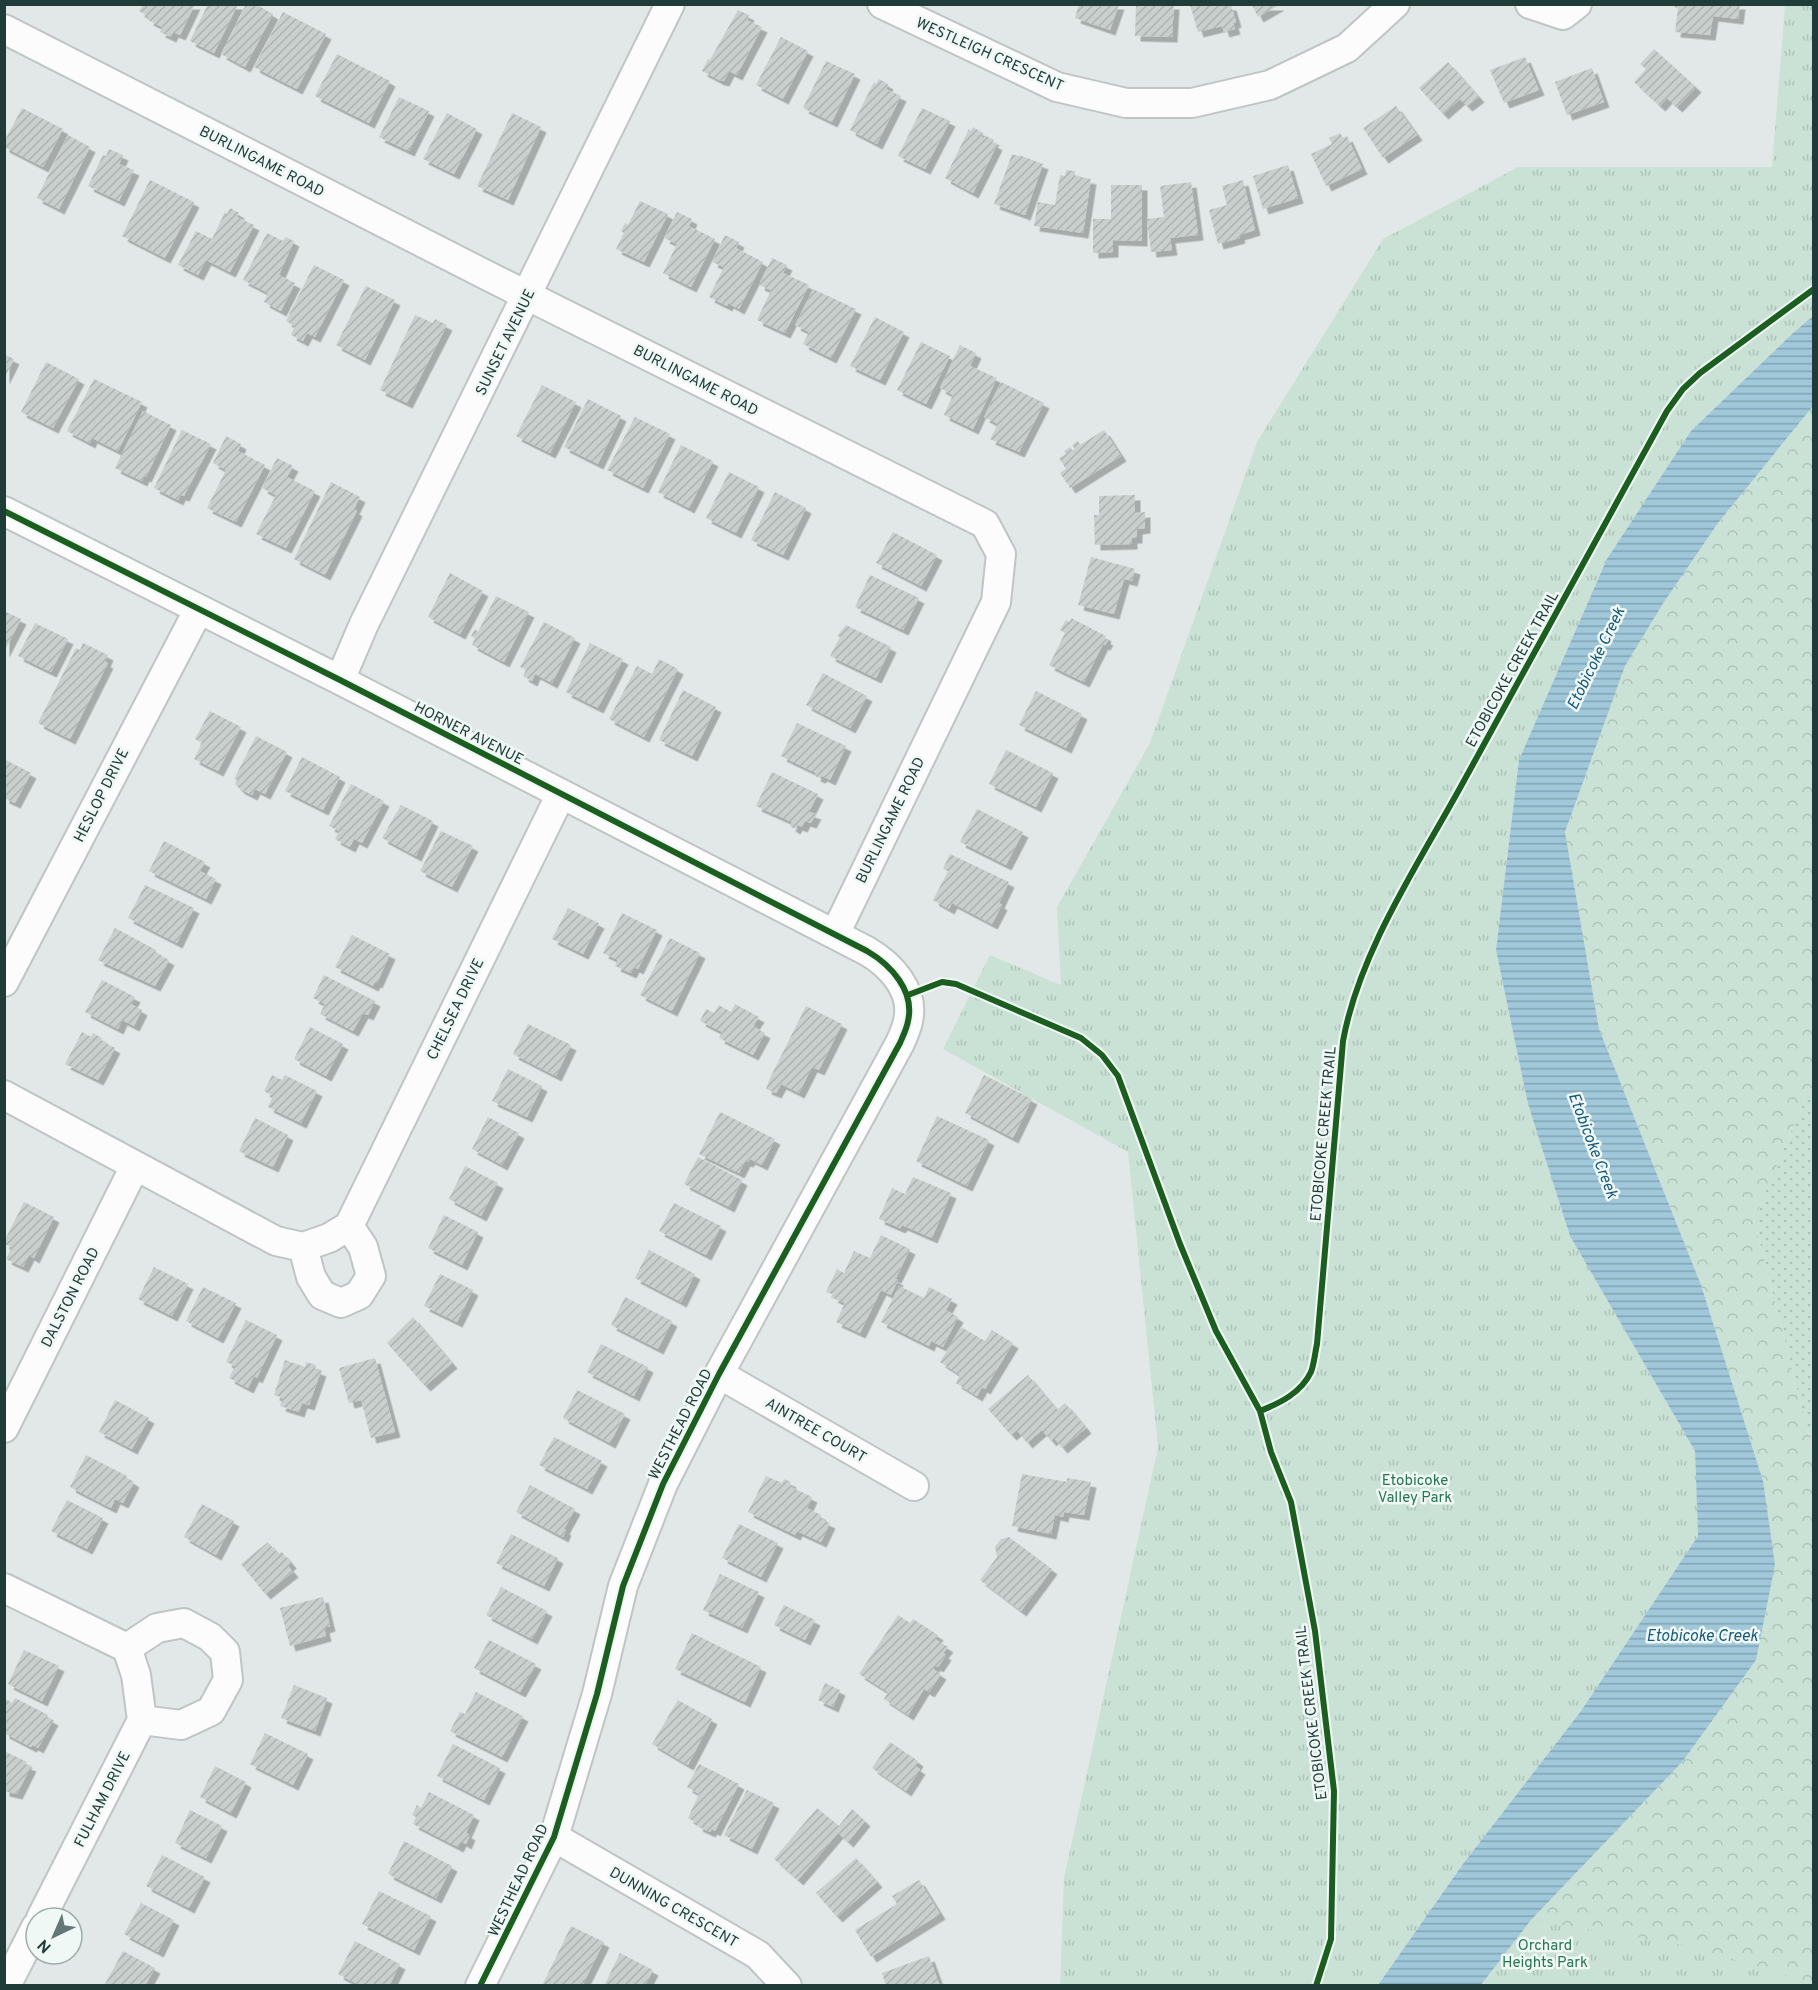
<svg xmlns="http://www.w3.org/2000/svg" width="1818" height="1990" font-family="Overpass,sans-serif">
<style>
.grass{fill:url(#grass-dots)}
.forest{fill:url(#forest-crowns)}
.park{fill:url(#park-tufts)}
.water{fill:url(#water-rules)}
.building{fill:url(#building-hatch);filter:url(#shadow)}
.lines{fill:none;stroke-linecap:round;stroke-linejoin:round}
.minor-casing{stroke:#bfc5c4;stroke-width:32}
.minor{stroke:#fbfcfb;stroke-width:28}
.cycleway-casing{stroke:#f0f8f5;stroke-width:10}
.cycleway{stroke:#1b5e20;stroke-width:6}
.labels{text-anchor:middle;stroke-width:5;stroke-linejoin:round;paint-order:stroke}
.street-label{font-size:15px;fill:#1f3c39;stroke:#f0f8f5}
.park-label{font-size:15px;fill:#277553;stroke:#f0f8f5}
.water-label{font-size:16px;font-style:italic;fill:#16597b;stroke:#f0f8f5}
</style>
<defs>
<pattern id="grass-dots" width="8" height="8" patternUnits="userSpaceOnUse" patternTransform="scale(1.5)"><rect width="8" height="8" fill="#cae2d6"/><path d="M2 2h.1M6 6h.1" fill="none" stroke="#adc3b8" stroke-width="1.8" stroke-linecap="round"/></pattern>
<pattern id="forest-crowns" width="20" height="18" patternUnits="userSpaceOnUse" patternTransform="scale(1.5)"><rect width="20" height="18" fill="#cae2d6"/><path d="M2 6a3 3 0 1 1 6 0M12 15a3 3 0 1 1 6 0" fill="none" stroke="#adc3b8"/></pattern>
<pattern id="park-tufts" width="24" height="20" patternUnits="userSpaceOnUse" patternTransform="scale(1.5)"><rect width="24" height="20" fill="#cae2d6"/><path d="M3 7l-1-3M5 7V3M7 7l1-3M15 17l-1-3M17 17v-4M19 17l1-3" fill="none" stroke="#adc3b8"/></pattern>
<pattern id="water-rules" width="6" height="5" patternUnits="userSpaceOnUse" patternTransform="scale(1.5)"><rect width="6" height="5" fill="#a0c8da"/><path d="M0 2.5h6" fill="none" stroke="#82a4b2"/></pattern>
<pattern id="building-hatch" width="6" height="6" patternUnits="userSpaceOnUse" patternTransform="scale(1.5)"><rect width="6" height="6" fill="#c9cfcd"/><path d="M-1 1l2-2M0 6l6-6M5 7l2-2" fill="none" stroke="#acb3b1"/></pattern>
<filter id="shadow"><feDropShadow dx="5.5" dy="5.5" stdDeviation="0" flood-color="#0004"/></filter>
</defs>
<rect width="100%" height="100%" fill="#e2e8e7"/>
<!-- grass -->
<path class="grass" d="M1813,1086V1452L1754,1219L1803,1103Z"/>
<!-- forest -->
<path class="forest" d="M1813,406V1086L1803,1103L1754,1220L1813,1452V1985L1481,1986L1531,1920L1683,1761L1756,1660L1763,1481L1701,1285L1599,1029L1565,832L1625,666L1664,602L1718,523Z"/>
<!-- park -->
<path class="park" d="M1785,5H1813V316L1793,333L1691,431L1519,760L1496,950L1528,1104L1570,1236L1695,1451L1698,1536L1581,1711L1463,1864L1378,1985H1060L1064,1878L1158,1447L1128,1152L943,1049L990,955L1061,985L1057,907L1150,743L1257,442L1383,239L1518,167H1772Z
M1531,1920L1689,1946L1814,1983L1813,1986H1481Z"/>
<!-- water -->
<path class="water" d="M1813,316V406L1718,523L1664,602L1625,666L1565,832L1599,1029L1701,1285L1763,1481L1775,1565L1756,1660L1683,1761L1531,1920L1481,1985H1378L1463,1864L1581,1711L1698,1536L1695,1451L1570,1236L1528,1104L1496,950L1519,760L1607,559L1691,431L1793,333Z"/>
<!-- building -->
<path class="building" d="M143,4H195L180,35L173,32L171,37L160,32L162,27L148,20L149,17L139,11Z
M208,4H238L214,53L190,41Z
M246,4H255L273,14L245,67L221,54Z
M1079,4H1119L1110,30L1075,18Z
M1136,4H1174L1172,37L1135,36Z
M1675,4H1740L1738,19L1713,16L1710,35L1675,32L1678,8L1674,7Z
M1190,5H1231L1236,22L1233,23L1235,29L1224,32L1222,26L1198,32Z
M1252,5H1279L1258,17Z
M738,10L749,15L747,20L762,27L737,75L729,71L724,81L719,80L702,71L708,59L710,60Z
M283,12L326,34L297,89L254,67Z
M781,37L808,51L783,99L756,85Z
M1654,49L1696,87L1677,107L1667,98L1660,106L1634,82L1646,69L1640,64Z
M337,54L390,81L369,123L315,96Z
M1525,57L1539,90L1504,103L1490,70Z
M826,61L855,74L832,122L803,108Z
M1448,62L1479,97L1467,106L1460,99L1443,114L1419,88Z
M1592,68L1604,102L1567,115L1555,82Z
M879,79L888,84L886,89L901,96L877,144L850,130L874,82L876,84Z
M399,97L429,111L409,151L379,137Z
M1396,106L1417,135L1383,158L1363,128Z
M22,108L63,129L43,167L4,147V142Z
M922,108L950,121L925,169L898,156Z
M447,113L477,129L454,174L423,159Z
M512,113L541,127L508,200L477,186Z
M973,127L983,133L981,137L984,138L986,136L994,140L992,142L997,145L973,193L945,178L969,129L971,131Z
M1340,133L1343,138L1347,136L1362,169L1326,186L1311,154L1332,144L1329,138Z
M68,135L90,147L59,209L37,198Z
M109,149L123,155L119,164L134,170L119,201L88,186L103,155L106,156Z
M1012,154L1018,156L1019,155L1043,164L1025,215L994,204Z
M1288,165L1298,198L1263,209L1253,176Z
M1066,170L1075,171V176L1091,179L1083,233L1034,226L1038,202L1055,205L1060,175L1065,176Z
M150,180L194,202L165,258L122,236Z
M1243,180L1255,230L1239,235L1240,238L1218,244L1209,210L1227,205L1222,186Z
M1191,182L1198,235L1170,238L1172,250L1151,252L1147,219L1164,217L1160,186Z
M1111,185H1142V241L1113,240V252L1093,253V219H1111Z
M640,201L668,214L644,262L616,249L624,233L621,231L625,223L628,225Z
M230,208L239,213L237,217L254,225L230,272L206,260L198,275L178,265L196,231L212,239L225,212L227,214Z
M677,212L692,219L689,226L715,239L691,287L663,273L677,244L664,238Z
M267,233L283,241L286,237L294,241L279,275L295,283L281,311L264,302L268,293L243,280Z
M725,235L739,242L736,248L763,262L739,309L728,303L727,306L709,297L724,267L712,262Z
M772,258L787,265L783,273L809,285L785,333L757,320L771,290L759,285Z
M314,265L344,280L315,337L307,333L303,341L291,335L295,326L286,321Z
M366,286L395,300L365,360L336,345Z
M813,289L856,309L831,358L803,344L809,332L795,325Z
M415,315L433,323L435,319L447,325L407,403L380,390Z
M875,317L904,332L880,380L850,366Z
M921,342L950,356L926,404L897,390Z
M960,345L976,353L970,366L997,378L973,429L944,415L953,395L940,388Z
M4,354L14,359L4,379Z
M46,362L79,379L53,428L21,412Z
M94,379L142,402L118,451L92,438L90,443L67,431Z
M1001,382L1044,403L1019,452L990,439L998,424L984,417Z
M542,385L576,402L550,453L516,436Z
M588,399L621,416L598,464L564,447Z
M143,411L171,425L146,477L144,476L142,481L115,468Z
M635,417L670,434L643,488L607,470Z
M182,430L211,444L184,496L180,495L178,500L154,488Z
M1104,430L1121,456L1070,488L1060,473L1066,469L1059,458L1066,454L1064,451L1070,447L1072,450L1075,449L1072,445L1078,441L1080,445Z
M226,436L241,444L238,451L265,465L236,522L207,508L226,470L213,463Z
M681,445L713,461L689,508L658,492Z
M277,458L293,466L287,477L315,491L286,548L256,534L276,495L262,488Z
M729,472L759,487L736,533L706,518Z
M331,482L360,497L354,509L357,511L325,575L294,559Z
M775,492L806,508L783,555L751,540Z
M1135,495V513L1145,512V528L1137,529V538H1132V544L1095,545L1094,515H1099V496Z
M893,532L937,555L921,586L876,563Z
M1091,557L1135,569L1132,581L1124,579L1114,614L1078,605Z
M450,573L483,591L460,634L428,617Z
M870,575L919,598L903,630L855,607Z
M496,596L529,612L504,662L472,645L475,638L471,636L475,629L478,632Z
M4,611L21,619L4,652Z
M1071,618L1106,636L1105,639L1108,640L1105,645L1103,644L1084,682L1049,665L1065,633L1060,630L1066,620L1070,622Z
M544,622L575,638L552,683L535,674L532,681L523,676L526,670L520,667Z
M35,623L68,639L51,672L18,656Z
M846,625L891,647L876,678L830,656L840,637L837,636Z
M83,643L108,655L105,662L108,663L70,739L38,723L76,648L80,650Z
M590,643L623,659L598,708L566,692Z
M659,659L678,669L644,737L609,719L637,666L652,674Z
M823,673L867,696L850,728L806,705Z
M683,690L716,707L692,756L659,740Z
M1036,691L1082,714L1066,748L1019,725Z
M210,711L241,727L218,771L194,759L202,743L195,739Z
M797,723L846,746L830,780L822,776L820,778L815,776L816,773L781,756Z
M256,736L287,752L265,794L255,789L252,795L240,789L235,784L237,780L234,779Z
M1006,750L1053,773L1036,807L989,784Z
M302,757L340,777L323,810L285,791Z
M4,759L31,773L15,803L4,798Z
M772,772L818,794L809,812L816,814L811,823L805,821L802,827L797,825L795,829L790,826L792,822L756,806Z
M351,784L384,801L362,843L354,839L350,847L335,839L339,831L329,826Z
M401,805L433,821L416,856L382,838Z
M977,809L1023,832L1006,865L960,842Z
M441,831L473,846L452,887L420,871Z
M164,841L205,862L200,871L216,879L206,899L149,871Z
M950,854L1009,882L999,903L1002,905L992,924L952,903L949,909L933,900L948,871L943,869Z
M145,885L194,908L177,943L128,918Z
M568,908L599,923L583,954L552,939Z
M622,913L657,930L638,969L634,967L631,973L615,966L618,960L603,953Z
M115,928L156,950L155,952L169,960L155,986L98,960Z
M352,935L390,954L377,983L375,982L373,986L335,967Z
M670,938L700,953L672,1011L640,995Z
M324,975L375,1001L368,1015L363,1013L353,1031L320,1014L325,1004L313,998Z
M102,980L135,997L131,1004L142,1010L134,1026L122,1020L118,1029L85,1012Z
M735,1004L759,1017L753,1026L765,1033L753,1055L719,1038L722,1032L700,1021L706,1009L714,1013L719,1005L731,1012Z
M806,1006L842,1024L819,1070L812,1067L799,1093L781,1084L776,1093L766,1089L770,1078Z
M528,1024L571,1045L556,1076L513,1054Z
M310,1027L343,1044L326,1076L294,1059Z
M82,1032L91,1037L93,1033L102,1038L100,1040L115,1048L98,1080L65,1064Z
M508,1069L542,1086L527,1117L492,1101Z
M272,1075L282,1080L285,1075L317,1091L301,1123L268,1107L273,1096L264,1091Z
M984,1075L1032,1099L1013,1138L965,1113Z
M720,1112L775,1139L762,1165L750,1159L748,1162L745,1161L739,1173L699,1154Z
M937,1116L989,1140L967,1186L916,1161Z
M488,1117L519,1133L502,1165L472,1149Z
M255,1118L288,1135L273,1167L239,1151Z
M698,1157L742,1180L729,1207L684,1184Z
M465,1166L498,1183L481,1216L449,1199Z
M913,1177L951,1193L932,1238L902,1225L900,1228L879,1219L892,1188L905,1194Z
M24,1202L54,1217L34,1258L29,1255L23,1267L6,1259L12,1247L4,1244V1242Z
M674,1203L721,1226L706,1255L659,1231Z
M444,1215L478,1232L462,1265L428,1248Z
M881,1235L910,1249L896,1278L887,1275L898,1280L891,1295L881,1290L860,1333L836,1322L845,1303L832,1297L834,1295L826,1292L837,1269L844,1273L854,1251L870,1258Z
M649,1250L695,1274L681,1302L635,1278Z
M154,1267L188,1284L172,1316L138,1299Z
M440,1274L473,1290L457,1322L424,1306Z
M899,1286L924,1298L929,1287L952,1299L946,1310L958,1317L943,1347L931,1341L929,1346L881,1322Z
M203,1287L236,1303L218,1338L186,1321Z
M625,1297L672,1321L658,1349L611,1325Z
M413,1317L452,1363L425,1386L387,1343Z
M246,1320L277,1335L257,1378L254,1376L248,1388L229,1378L235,1366L226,1362Z
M961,1327L985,1341L992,1330L1013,1343L985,1389L982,1387L977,1396L956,1383L960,1375L940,1362Z
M601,1344L648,1367L634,1396L587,1372Z
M375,1358L395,1432L371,1438L361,1400L349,1403L339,1368Z
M285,1360L305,1367L306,1362L316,1365L315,1369L321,1371L309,1405L302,1403L299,1412L280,1406L283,1398L274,1395Z
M1028,1375L1057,1410L1065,1403L1086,1428L1062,1448L1054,1438L1051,1441L1042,1430L1027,1443L1017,1430L1011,1435L988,1409Z
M577,1390L625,1414L610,1443L563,1418Z
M115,1400L149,1418L132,1449L99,1432Z
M554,1437L602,1461L587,1489L539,1465Z
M86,1455L127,1476L126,1477L134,1482L123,1503L115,1499L111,1508L70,1487Z
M1022,1474L1067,1482V1478L1091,1482L1084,1515L1064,1512L1063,1517L1055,1515L1051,1534L1012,1526Z
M766,1476L782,1483L784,1479L791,1482L789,1486L812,1497L807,1508L821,1515V1519L830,1523L821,1542L797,1531L795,1535L748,1512Z
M530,1485L575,1509L564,1529L566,1530L563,1537L516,1512Z
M67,1500L103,1518L87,1549L51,1531Z
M202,1504L234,1521L216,1555L184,1537Z
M739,1524L778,1543L761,1577L722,1558Z
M511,1534L558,1558L544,1586L496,1563Z
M1009,1537L1052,1569L1021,1611L980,1580L997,1557L995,1547L1001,1539Z
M268,1542L278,1554L282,1552L291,1563L288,1566L293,1572L265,1594L241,1564Z
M720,1574L759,1592L742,1628L703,1610Z
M501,1587L547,1611L532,1639L486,1615Z
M323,1597L330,1626L324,1628L326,1636L290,1646L280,1608Z
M784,1605L815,1620L805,1640L774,1625Z
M898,1615L910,1623L913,1619L938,1635L935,1639L948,1647L943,1653L946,1655L938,1667L935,1665L933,1669L941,1674L929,1692L924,1689L908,1715L884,1699L888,1692L859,1674Z
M692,1633L761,1667L745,1702L675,1669Z
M489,1640L536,1664L520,1692L474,1668Z
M24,1650L59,1666L42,1701L8,1684Z
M825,1683L840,1690L833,1707L818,1700Z
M294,1685L327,1698L315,1731L281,1718Z
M476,1692L523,1716L502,1757L450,1731L460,1712L465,1714Z
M15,1698L48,1715L47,1717L53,1720L38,1748L33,1745L31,1747L4,1733V1701L6,1699L12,1703Z
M678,1700L712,1719L688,1765L652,1744Z
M265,1733L308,1754L293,1785L250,1764Z
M890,1742L918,1761L915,1766L920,1769L906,1791L872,1768Z
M453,1744L500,1768L484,1800L437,1776Z
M4,1751L27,1762L25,1764L31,1766L17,1794L4,1791Z
M699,1764L739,1784L715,1831L712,1829L710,1832L697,1826L698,1824L688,1818L699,1794L687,1787Z
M215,1766L246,1782L231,1813L200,1797Z
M747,1790L774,1803L752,1849L724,1835Z
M429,1792L474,1815L466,1833L470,1835L466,1844L461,1841L458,1847L413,1824L416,1817L412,1815L417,1805L421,1808Z
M817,1808L839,1826L852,1809L865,1821L848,1842L838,1833L798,1880L774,1859Z
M190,1810L222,1826L206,1858L175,1843Z
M404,1841L452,1866L436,1898L388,1874Z
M162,1855L205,1877L189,1908L146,1886Z
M856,1858L877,1882L837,1917L816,1893Z
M919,1880L940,1914L871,1957L855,1930L897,1904L892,1896Z
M379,1891L431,1916L414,1950L362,1924Z
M141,1903L174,1920L158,1952L124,1934Z
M571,1926L604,1942L582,1986H542Z
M355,1941L400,1964L389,1986H361L338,1974Z
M123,1951L155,1968L145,1986L105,1984Z
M620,1953L653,1970L645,1986H604Z
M929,1956L940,1986H886L882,1973Z"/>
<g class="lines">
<!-- minor casing -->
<g class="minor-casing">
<path id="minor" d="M882,4L1057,87L1126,103H1192L1270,85L1347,48L1395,4
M1530,4L1563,15L1577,4
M4,29L492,278L985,524L1001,554L996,602L835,934
M4,511L340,680L867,951C891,965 915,991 908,1021C907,1028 903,1036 900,1043L719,1374L663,1484L623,1586L597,1694L554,1837L480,1986
M340,680L364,624L670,4
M4,982L199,609
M4,1095L276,1241L303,1247L329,1238L349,1226L561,794
M303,1247L311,1277L322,1295L341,1303L359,1295L371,1276L363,1247L349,1226
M719,1374L914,1486
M4,1428L135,1166
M4,1588L127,1648L136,1675L142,1720L41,1918
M127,1648L157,1628L184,1623L210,1637L225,1652L228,1680L211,1711L181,1725L142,1720
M554,1837L758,1955L787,1986
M6,1986L36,1927"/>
</g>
<!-- minor -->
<use href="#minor" class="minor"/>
<!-- cycleway casing -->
<g class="cycleway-casing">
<path id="cycleway" d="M4,511L340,680L867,951C891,965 915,991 908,1021C907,1028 903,1036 900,1043L719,1374L663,1484L623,1586L597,1694L554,1837L480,1986
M908,995L942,982L956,984L1081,1038L1102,1055L1118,1076L1180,1244L1216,1331L1260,1411
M1316,1986L1331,1939L1334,1791L1315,1631L1291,1502L1271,1452L1260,1411C1280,1403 1301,1393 1311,1372C1314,1364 1315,1353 1317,1344L1343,1041C1359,953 1417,866 1460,788C1529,662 1598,536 1667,411L1683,389L1700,373L1814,289"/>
</g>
<!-- cycleway -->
<use href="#cycleway" class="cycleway"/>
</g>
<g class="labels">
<!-- street labels -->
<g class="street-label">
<text transform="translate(990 54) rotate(24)" y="5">WESTLEIGH CRESCENT</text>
<text transform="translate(262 161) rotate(27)" y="5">BURLINGAME ROAD</text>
<text transform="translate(505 342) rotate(-64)" y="5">SUNSET AVENUE</text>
<text transform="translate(696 380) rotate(27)" y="5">BURLINGAME ROAD</text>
<text transform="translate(1512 669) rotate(-61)" y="5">ETOBICOKE CREEK TRAIL</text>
<text transform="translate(469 733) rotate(27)" y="5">HORNER AVENUE</text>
<text transform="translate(101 795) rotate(-63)" y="5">HESLOP DRIVE</text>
<text transform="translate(890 820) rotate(-64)" y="5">BURLINGAME ROAD</text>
<text transform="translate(455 1009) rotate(-64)" y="5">CHELSEA DRIVE</text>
<text transform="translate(1323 1134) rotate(-85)" y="5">ETOBICOKE CREEK TRAIL</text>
<text transform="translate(70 1297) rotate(-63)" y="5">DALSTON ROAD</text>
<text transform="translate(680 1424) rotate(-63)" y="5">WESTHEAD ROAD</text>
<text transform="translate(816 1430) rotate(30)" y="5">AINTREE COURT</text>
<text transform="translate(1311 1713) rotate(-97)" y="5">ETOBICOKE CREEK TRAIL</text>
<text transform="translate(102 1799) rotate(-63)" y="5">FULHAM DRIVE</text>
<text transform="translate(518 1880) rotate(-65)" y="5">WESTHEAD ROAD</text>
<text transform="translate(674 1907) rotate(30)" y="5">DUNNING CRESCENT</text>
</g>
<!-- park labels -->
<g class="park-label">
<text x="1415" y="1485">Etobicoke<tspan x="1415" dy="17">Valley Park</tspan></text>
<text x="1545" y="1950">Orchard<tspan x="1545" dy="17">Heights Park</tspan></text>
</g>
<!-- water labels -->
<g class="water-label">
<text transform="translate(1595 658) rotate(-64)" y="6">Etobicoke Creek</text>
<text transform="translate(1594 1145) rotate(69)" y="6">Etobicoke Creek</text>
<text x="1702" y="1641">Etobicoke Creek</text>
</g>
</g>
<!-- border -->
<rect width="1818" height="1990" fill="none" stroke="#1f3c39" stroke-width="12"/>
<!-- north arrow -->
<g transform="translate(54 1936) rotate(224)"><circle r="28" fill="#f0f8f5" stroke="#9cadaa" stroke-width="1.5"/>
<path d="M0-4.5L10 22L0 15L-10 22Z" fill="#637876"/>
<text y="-9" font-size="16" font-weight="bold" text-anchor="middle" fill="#1f3c39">N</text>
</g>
</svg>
